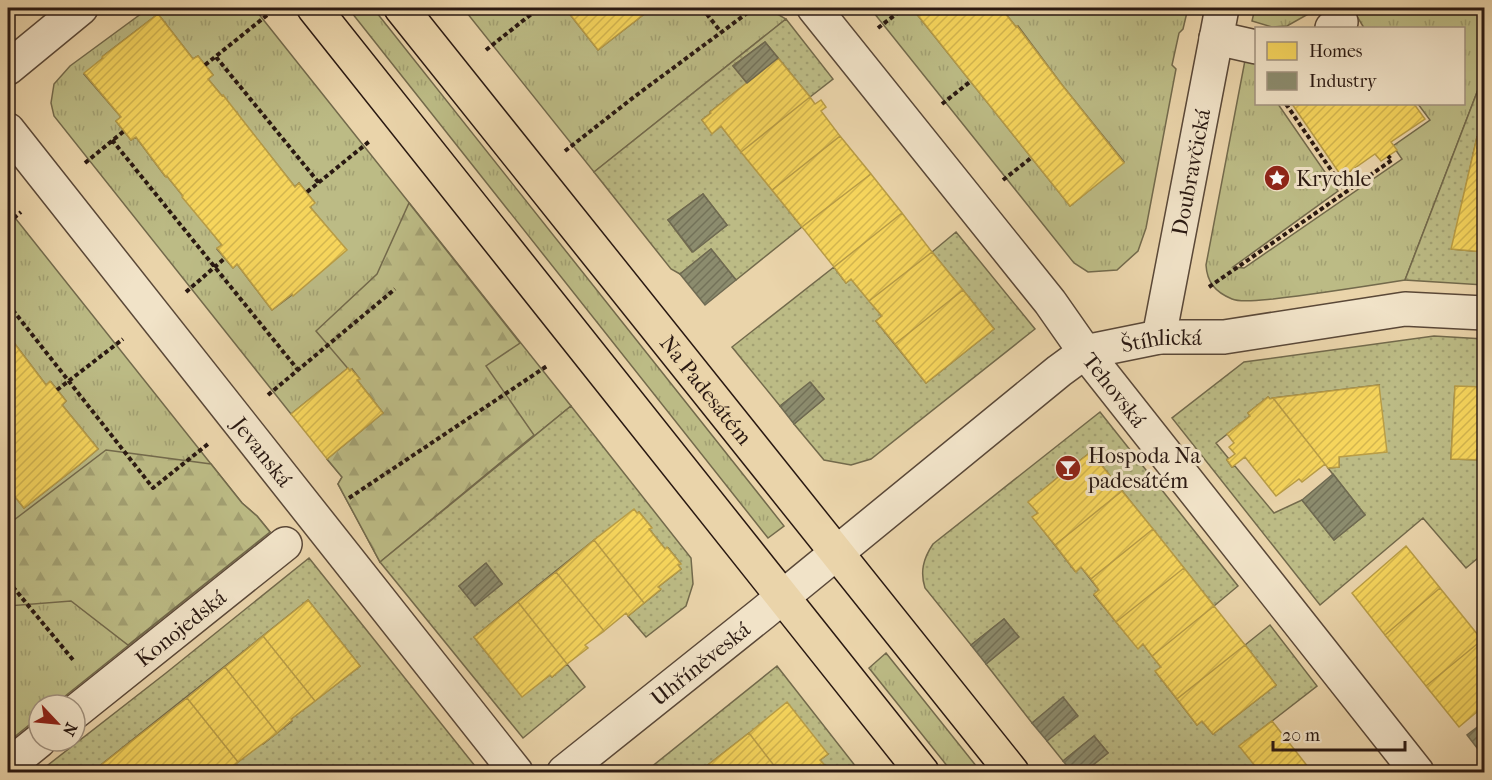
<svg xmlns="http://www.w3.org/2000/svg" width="1492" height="780" font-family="'IM FELL French Canon',serif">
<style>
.grass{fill:url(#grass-tufts);stroke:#736a4c;stroke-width:1.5;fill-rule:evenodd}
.forest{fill:url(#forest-firs);stroke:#736a4c;stroke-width:1.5}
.park{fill:url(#park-dots);stroke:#736a4c;stroke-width:1.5;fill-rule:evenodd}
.homes{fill:url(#homes-hatch);stroke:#b99d46;stroke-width:1.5}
.industry{fill:url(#industry-hatch);stroke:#6f6a52;stroke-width:1.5}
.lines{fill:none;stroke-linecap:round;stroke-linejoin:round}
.minor-casing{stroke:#5a4838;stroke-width:36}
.major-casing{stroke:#2a1912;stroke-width:36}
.path{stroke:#2a1912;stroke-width:4;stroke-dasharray:4.5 3;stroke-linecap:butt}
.minor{stroke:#f1e3c8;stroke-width:33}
.major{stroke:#ead4aa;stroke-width:33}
.labels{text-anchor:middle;stroke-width:6;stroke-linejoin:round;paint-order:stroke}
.street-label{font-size:22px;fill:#2a1912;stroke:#f1e3c8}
.poi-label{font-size:22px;fill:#2a1912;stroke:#f1e3c8;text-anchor:start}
</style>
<defs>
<pattern id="grass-tufts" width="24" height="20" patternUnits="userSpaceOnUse" patternTransform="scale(1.5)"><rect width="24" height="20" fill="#bcbb85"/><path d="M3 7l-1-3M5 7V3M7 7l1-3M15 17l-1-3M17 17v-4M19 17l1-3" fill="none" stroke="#a2a072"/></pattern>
<pattern id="forest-firs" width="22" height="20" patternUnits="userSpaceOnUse" patternTransform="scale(1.5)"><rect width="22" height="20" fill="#bcbb85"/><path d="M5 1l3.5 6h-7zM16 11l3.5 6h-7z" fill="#a2a072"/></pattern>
<pattern id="park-dots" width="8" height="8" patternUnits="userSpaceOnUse" patternTransform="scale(1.5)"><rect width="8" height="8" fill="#bcbb85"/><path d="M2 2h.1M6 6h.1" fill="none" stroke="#a2a072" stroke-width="1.8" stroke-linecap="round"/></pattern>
<pattern id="homes-hatch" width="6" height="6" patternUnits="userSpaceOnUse" patternTransform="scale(1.5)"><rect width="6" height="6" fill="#f6d55c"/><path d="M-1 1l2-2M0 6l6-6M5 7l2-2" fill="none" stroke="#d3b64f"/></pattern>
<pattern id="industry-hatch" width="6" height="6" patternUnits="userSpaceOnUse" patternTransform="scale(1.5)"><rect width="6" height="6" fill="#8c8c6e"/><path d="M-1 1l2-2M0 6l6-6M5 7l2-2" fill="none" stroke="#737259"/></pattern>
</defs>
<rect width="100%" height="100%" fill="#ead4aa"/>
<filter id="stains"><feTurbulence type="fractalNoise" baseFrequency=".00333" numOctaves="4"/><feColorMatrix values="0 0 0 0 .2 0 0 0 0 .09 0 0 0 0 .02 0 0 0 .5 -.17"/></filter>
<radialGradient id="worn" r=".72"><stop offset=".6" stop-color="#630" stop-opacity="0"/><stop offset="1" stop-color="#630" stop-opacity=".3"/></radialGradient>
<!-- grass -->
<path class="grass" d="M149,8H254L571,406L380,562L338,484L342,477L327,459L383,413L357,380L359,378L352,369L350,371L347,369L291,414L54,116L51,103L54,84L70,66ZM158,14L193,59L198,56L213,75L208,79L222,96H223L295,187L299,183L314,202L310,207L346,250L293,295H292L272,310L237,264L233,268L217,249L222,245L183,197V196L167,176H165L136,137L131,140L116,121L121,117L84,74L103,58V56Z
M348,8H373L784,526L768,538Z
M463,8H558L559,9L565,8L598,50L652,8H767L786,19L594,172Z
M870,8H912L1070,206L1124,162L1062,85L1018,26L1016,27L1001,8H1188L1183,29L1179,33L1172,65L1176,69L1146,228L1138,251L1117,270L1088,272L1074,263Z
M1255,8H1319L1287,26L1272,27L1252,21Z
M1352,8H1484V74L1405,280C1361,287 1317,294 1273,299C1262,300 1241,303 1232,299C1215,292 1207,282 1206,265L1246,55L1256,62V104H1278L1338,191L1233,267L1244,268L1402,159L1393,146L1430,120L1418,104H1464V28H1364Z
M8,209L242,503L257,516L270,532L54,705H39V717L8,742V488L24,508L79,465L98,449L62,405L66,401L51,382L46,385L8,335Z
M886,653L981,772H952L869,668Z"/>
<!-- forest -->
<path class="forest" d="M409,203L520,343L486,366L534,435L380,562L338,484L342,477L327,459L383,413L357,380L359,378L352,369L350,371L316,331L377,274Z
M106,450L211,464L242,503L257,516L270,532L128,645L71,601L8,606V512L14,520Z"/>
<!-- park -->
<path class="park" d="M786,19L833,79L810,97L765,42L733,66L747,83L710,112L711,113L702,120L712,133L721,126L802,227L736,280L711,249L680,274L671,269L594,172ZM703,194L727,225L692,252L668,220Z
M1484,74V148H1477L1480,138L1477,137L1452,249L1484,252V285L1405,280Z
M956,232L1035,329L871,459L851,465L824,460L794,424L824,399L811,383L780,406L732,347L834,267L846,283L851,279L882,316L876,321L926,383L994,329L932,252Z
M1434,336L1484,339V387H1455L1451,459L1484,460V553L1466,568L1423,518L1320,605L1172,418L1244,362ZM1379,385L1339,457V467L1328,468L1365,515L1334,540L1302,500L1274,513L1235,466L1232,467L1227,460L1229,459L1216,443L1250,416L1248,413L1268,397L1270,399L1273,398Z
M571,406L691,558L693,584L686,606L646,637L628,616L660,590L658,587L681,569L678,565L680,563L668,548L665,549L649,529L651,527L639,512L594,540L474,637L522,696L550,675L552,677L567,664L585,687L523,738L380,562ZM485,564L502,584L475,605L459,586Z
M1100,412L1238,586L1214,606L1091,452L1074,465L1068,457L1056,466L1062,474L1029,502L1038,513L1033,517L1075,571L1081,567L1099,590L1094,595L1138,648L1143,644L1161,667L1156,672L1197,725L1202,721L1213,734L1276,685L1245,645L1270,625L1317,686L1240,746L1260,772H1084L1108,753L1094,736L1063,761L1047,741L1063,698L1032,723L986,664L1018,637L1004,619L971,645L925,588C920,572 923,559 933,544Z
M309,558L479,771L478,772H225L261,744H263L292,721L291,719L360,666L308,600L92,772H39L166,673Z
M777,666L860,772H827L829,771L820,760L828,754L749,733L699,772H645Z"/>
<!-- homes -->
<path class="homes" d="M565,8H652L598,50Z
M912,8H1001L1016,27L1017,26L1062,85L1124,163L1070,206Z
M158,14L193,59L198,56L205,65L213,75L208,79L222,96L223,95L295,187L299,183L315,203L310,207L347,250L293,296L292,294L272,310L237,264L233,268L217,248L222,245L182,197L183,196L167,176L166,177L136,137L131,140L116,121L121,117L84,73L103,58L102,57Z
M778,58L810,97L741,152L721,126L712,134L702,120L711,113L710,112Z
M810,97L815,104L821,100L826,107L821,111L840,136L772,190L741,152Z
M1292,104H1414L1425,119L1391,142L1397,150L1381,161L1375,154L1342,177Z
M840,136L871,174L802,227L772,190Z
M1477,137L1480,138L1477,148H1484V252L1451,249Z
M871,174L902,213L834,267L802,227Z
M902,213L932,252L869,301L851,279L846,283L834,267Z
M932,252L963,290L895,344L876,321L882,316L869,301Z
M963,290L994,329L926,383L895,344Z
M8,335L46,385L50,381L66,401L62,405L98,449L79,465L24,508L8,488Z
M348,368L350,371L351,369L360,379L357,380L383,413L327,459L291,414Z
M1379,385L1387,452L1339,457V467L1328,468L1273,398Z
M1455,386L1484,387V460L1451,459Z
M1268,397L1270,399L1273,398L1325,464L1302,482L1299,479L1276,496L1245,457L1232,467L1227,460L1235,454L1229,447L1234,443L1227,434L1250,416L1248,413Z
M1091,452L1122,491L1055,545L1032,517L1038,513L1028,502L1062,474L1056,466L1068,456L1074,465Z
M1122,491L1153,529L1091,579L1081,567L1076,572L1055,545Z
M634,509L637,513L639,512L652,528L649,529L665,549L667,547L681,564L678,565L681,569L658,587L661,589L644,603L594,540Z
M1153,529L1184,568L1116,622L1094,594L1099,590L1091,579Z
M594,540L644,603L628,616L626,613L604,631L556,572Z
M1406,546L1440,588L1385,635L1352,593Z
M1184,568L1214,606L1152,656L1143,644L1138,649L1116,622Z
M556,572L604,631L585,645L588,648L567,664L518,602Z
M1440,588L1482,640L1426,686L1385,635Z
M308,600L360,666L315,701L263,636Z
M518,602L567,664L552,677L550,675L522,697L474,637Z
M1214,606L1245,645L1177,699L1155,671L1161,667L1152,656Z
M263,636L315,701L291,719L292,720L277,733L225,667Z
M1482,640L1484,643V706L1459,727L1426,686Z
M1245,645L1276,685L1213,734L1202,721L1197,725L1177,699Z
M225,667L277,733L238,762L187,698Z
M187,698L238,762L225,772H92Z
M787,702L828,754L820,760L830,771L827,772H779L749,733Z
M1272,721L1312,772H1260L1239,746Z
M749,733L779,772H716L709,764Z
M709,764L716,772H699Z"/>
<!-- industry -->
<path class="industry" d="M765,42L778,58L747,83L733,66Z
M703,194L727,225L693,252L668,220Z
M711,249L736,280L705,305L680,274Z
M810,382L824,399L794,424L780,406Z
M1333,474L1365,515L1334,540L1302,500Z
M486,563L502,584L475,606L459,586Z
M1004,619L1019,637L986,664L971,645Z
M1063,697L1078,716L1047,741L1032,723Z
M1484,722V757L1467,735Z
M1094,736L1108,753L1084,772H1072L1063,761Z"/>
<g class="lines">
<!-- minor casing -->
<g class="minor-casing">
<g id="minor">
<path id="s1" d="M814,8L1050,302L1085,352L1417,772"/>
<path d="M1332,28L1341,22"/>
<path d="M1216,38L1256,47"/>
<path d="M8,68L81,8"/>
<path id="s2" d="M8,130L516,772"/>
<path id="s3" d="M1159,337L1222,8"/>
<path id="s4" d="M75,712L285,544"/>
<path d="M8,766L39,741"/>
<path id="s5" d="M564,772L763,613L1059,371L1085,352L1159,337H1224L1405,309L1484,313"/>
</g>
</g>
<!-- major casing -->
<g class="major-casing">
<g id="major">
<path d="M314,8L922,772"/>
<path id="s6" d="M401,8L1012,772"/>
</g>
</g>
<!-- path -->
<path class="path" d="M702,8L721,32
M878,28L904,8
M486,50L539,8
M216,57L319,183
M205,65L271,12
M942,104L971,81
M1286,104L1346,192
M112,140L298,370
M565,151L634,97L754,8
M85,163L124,131
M1003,180L1031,158
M307,192L371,140
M8,223L21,212
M1209,287L1392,160L1388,156
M186,292L225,258
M8,304L153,488L208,444
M57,390L123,339
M268,395L395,289
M349,498L547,366
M8,581L74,661"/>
<!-- minor -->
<use href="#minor" class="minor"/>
<!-- major -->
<use href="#major" class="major"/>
</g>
<!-- icons -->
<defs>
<g id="sight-disc" transform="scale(1.35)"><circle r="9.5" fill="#8f2418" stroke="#f1e3c8"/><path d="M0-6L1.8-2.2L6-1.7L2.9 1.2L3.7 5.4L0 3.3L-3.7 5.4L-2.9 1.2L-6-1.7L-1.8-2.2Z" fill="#fff"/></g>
<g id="bar-disc" transform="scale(1.35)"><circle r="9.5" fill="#8f2418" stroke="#f1e3c8"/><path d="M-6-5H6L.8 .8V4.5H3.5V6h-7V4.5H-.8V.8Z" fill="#fff"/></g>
</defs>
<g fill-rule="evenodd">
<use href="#sight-disc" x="1277" y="178"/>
<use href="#bar-disc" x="1068" y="468"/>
</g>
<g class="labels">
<!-- street labels -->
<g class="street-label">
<text dy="8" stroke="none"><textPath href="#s3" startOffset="168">Doubravčická</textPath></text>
<text dy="8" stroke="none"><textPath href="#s5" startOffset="747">Štíhlická</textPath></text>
<text dy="8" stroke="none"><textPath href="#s6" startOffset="489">Na Padesátém</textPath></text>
<text dy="8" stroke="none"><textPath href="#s1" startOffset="486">Tehovská</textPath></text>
<text dy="8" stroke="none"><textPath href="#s2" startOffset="410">Jevanská</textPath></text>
<text dy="8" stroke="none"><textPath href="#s4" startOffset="135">Konojedská</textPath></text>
<text dy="8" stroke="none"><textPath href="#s5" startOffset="174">Uhříněveská</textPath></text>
</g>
<!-- poi labels -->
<g class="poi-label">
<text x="1296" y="186">Krychle</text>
<text x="1088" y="463">Hospoda Na<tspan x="1088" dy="25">padesátém</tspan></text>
</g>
</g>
<!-- margin -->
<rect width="1492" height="780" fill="none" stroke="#ead4aa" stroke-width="30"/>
<rect x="9" y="9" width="1474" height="762" fill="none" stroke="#2a1912" stroke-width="3"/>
<rect x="15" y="15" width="1462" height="750" fill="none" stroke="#2a1912" stroke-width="1.5"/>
<!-- legend -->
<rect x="1255" y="27" width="210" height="78" fill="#f1e3c8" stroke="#a1927f" stroke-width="1.5"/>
<rect x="1267" y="42" width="30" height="18" fill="#f6d55c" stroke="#a1927f" stroke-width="1.5"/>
<text x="1309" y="57" font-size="18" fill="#2a1912">Homes</text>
<rect x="1267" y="72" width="30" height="18" fill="#8c8c6e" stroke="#a1927f" stroke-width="1.5"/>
<text x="1309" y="87" font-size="18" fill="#2a1912">Industry</text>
<!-- north arrow -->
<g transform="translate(57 723) rotate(116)"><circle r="28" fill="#f1e3c8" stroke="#a1927f" stroke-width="1.5"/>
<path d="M0-4.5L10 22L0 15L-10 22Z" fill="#8f2418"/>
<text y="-9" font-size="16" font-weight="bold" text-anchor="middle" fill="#2a1912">N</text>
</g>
<!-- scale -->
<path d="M1273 741v9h132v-9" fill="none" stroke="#2a1912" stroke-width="3"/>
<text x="1282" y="741" font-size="18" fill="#2a1912" stroke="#f1e3c8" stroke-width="4.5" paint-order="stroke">20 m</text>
<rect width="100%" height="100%" filter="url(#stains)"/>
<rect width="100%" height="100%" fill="url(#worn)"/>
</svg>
